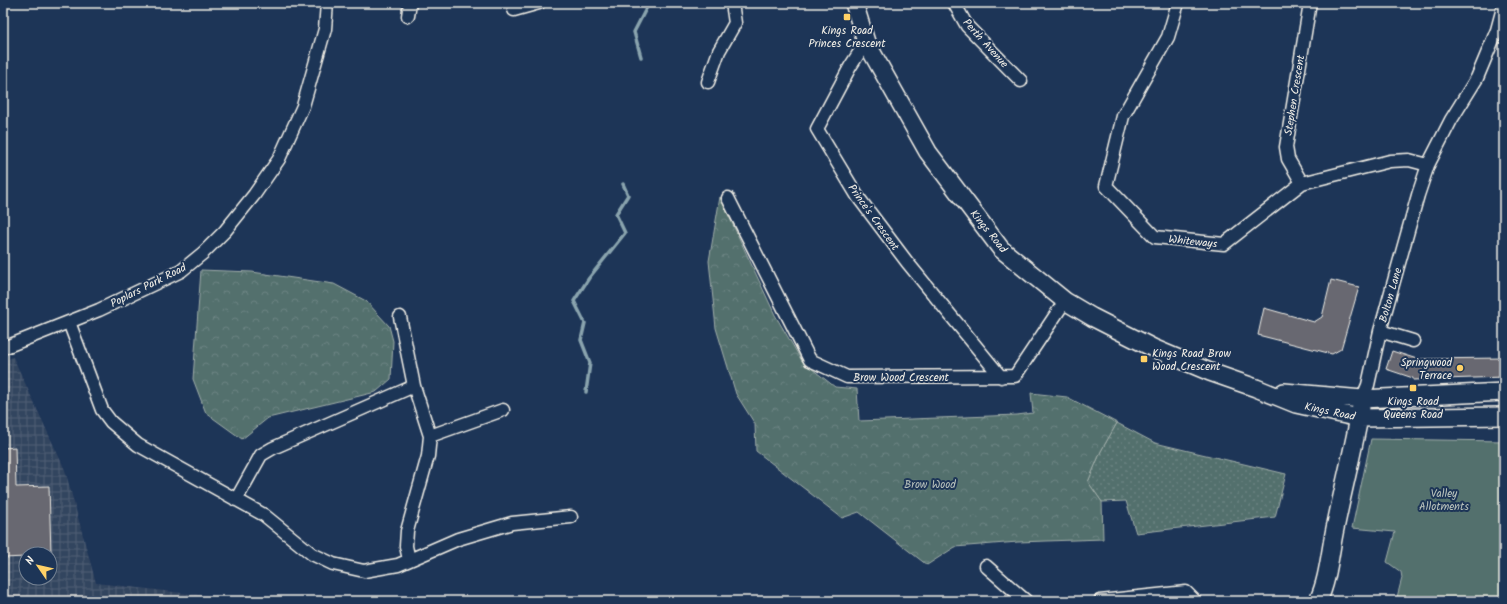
<svg xmlns="http://www.w3.org/2000/svg" width="1507" height="604" font-family="Kalam,sans-serif">
<style>
.industrial{fill:url(#industrial-grid);fill-rule:evenodd}
.grass{fill:url(#grass-dots);stroke:#a3b0aa}
.forest{fill:url(#forest-crowns);stroke:#a3b0aa}
.garden{fill:#526f6d;stroke:#a3b0aa}
.lines{fill:none;stroke-linecap:round;stroke-linejoin:round}
.stream{stroke:#8aa4ae;stroke-width:3.5}
.building{fill:#676771;stroke:#f4f1e8}
.street-casing{stroke:#f4f1e8;stroke-width:15}
.secondary-casing{stroke:#f4f1e8;stroke-width:20}
.street{stroke:#1d3557;stroke-width:12}
.secondary{stroke:#1d3557;stroke-width:17}
.poi-dot{fill:#ffd166;stroke:#1d3557;stroke-width:1.5}
.labels{text-anchor:middle;stroke-width:4;stroke-linejoin:round;paint-order:stroke}
.poi-label{font-size:11px;fill:#f4f1e8;stroke:#1d3557}
.street-label{font-size:11px;fill:#f4f1e8;stroke:#1d3557}
.park-label{font-size:11px;fill:#bbc4bd;stroke:#1d3557}
</style>
<defs>
<pattern id="industrial-grid" width="8" height="8" patternUnits="userSpaceOnUse"><rect width="8" height="8" fill="#33445f"/><path d="M0 4h8M4 0v8" fill="none" stroke="#515f76"/></pattern>
<pattern id="grass-dots" width="8" height="8" patternUnits="userSpaceOnUse"><rect width="8" height="8" fill="#526f6d"/><path d="M2 2h.1M6 6h.1" fill="none" stroke="#6c8482" stroke-width="1.8" stroke-linecap="round"/></pattern>
<pattern id="forest-crowns" width="20" height="18" patternUnits="userSpaceOnUse"><rect width="20" height="18" fill="#526f6d"/><path d="M2 6a3 3 0 1 1 6 0M12 15a3 3 0 1 1 6 0" fill="none" stroke="#6c8482"/></pattern>
</defs>
<rect width="100%" height="100%" fill="#1d3557"/>
<filter id="ink" filterUnits="userSpaceOnUse"><feTurbulence type="fractalNoise" baseFrequency=".025" numOctaves="2"/><feDisplacementMap in="SourceGraphic" scale="8" xChannelSelector="R" yChannelSelector="G"/><feConvolveMatrix kernelMatrix="1 2 1 2 8 2 1 2 1" color-interpolation-filters="sRGB"/></filter>
<g filter="url(#ink)">
<!-- industrial -->
<path class="industrial" d="M13,357L65,470L96,583L216,597L227,601H3V361ZM26,554H50V578H26Z"/>
<!-- grass -->
<path class="grass" d="M1117,423L1155,443L1286,474L1275,517L1136,533L1126,501L1102,502L1088,482L1101,451Z"/>
<!-- forest -->
<path class="forest" d="M720,197L775,315L802,361L835,387L857,389L859,421L1017,415L1033,413L1031,393L1067,397L1117,423L1101,451L1088,482L1102,502L1103,539L1018,542L955,547L927,565L859,512L842,518L756,451L755,424L736,394L716,328L709,261Z
M201,270L252,272L334,284L366,301L389,326L393,341L391,379L376,392L268,418L242,439L206,413L193,379Z"/>
<!-- garden -->
<path class="garden" d="M1371,439L1504,441V587L1499,601H1396L1402,578L1401,572L1387,562L1395,532L1352,528Z"/>
<g class="lines">
<!-- stream -->
<path class="stream" d="M641,57L634,32L649,3
M586,392L590,363L581,340L585,323L574,301L589,278L625,233L616,214L628,195L623,184"/>
</g>
<!-- building -->
<path class="building" d="M1331,280L1359,287L1341,349L1332,354L1258,335L1264,308L1314,322L1322,317Z
M1392,351L1417,359L1504,358V377L1413,380V378L1386,369Z
M15,447L16,487L49,486L51,554H26V557L3,558V448Z"/>
<g class="lines">
<!-- street casing -->
<g class="street-casing">
<path id="street" d="M954,3L967,26L1021,81
M1178,3L1168,37L1123,116L1106,186L1155,237L1224,244L1302,183L1390,161L1409,160L1428,165
M514,10L539,3
M408,16L410,3
M866,42L850,67L817,129L858,197L907,262L1001,377
M708,82L719,51L735,23L732,3
M1302,183L1288,159L1286,147L1310,3
M728,198L810,360L847,377L1015,376L1065,301
M400,317L414,386L430,436L428,456L407,531L406,546L409,560
M69,322L102,410L111,422L138,445L264,515L312,554L333,564L364,571L398,565L458,539L512,523L571,517
M1380,331L1413,341
M3,348L99,310L181,271L203,253L225,231L254,195L279,159L303,106L325,29L327,3
M1362,399L1368,385L1380,331L1418,195L1428,165L1451,120L1477,78L1497,30L1504,4
M430,436L503,410
M236,500L261,455L273,448L414,386
M986,566L1026,601
M1100,601L1186,592L1195,601"/>
</g>
<!-- secondary casing -->
<g class="secondary-casing">
<path id="secondary" d="M854,3L866,42L928,152L1001,249L1065,301L1092,317L1153,348L1210,372L1256,388L1296,404L1359,418L1504,416
M1284,392L1362,399L1504,392
M1318,601C1329,578 1330,549 1336,524C1344,485 1354,447 1361,407"/>
</g>
<!-- street -->
<use href="#street" class="street"/>
<!-- secondary -->
<use href="#secondary" class="secondary"/>
</g>
</g>
<!-- markers -->
<g class="poi-dot">
<rect x="843" y="13" width="8" height="8" rx="2"/>
<rect x="1140" y="355" width="8" height="8" rx="2"/>
<circle cx="1460" cy="368" r="4"/>
<rect x="1409" y="384" width="8" height="8" rx="2"/>
</g>
<g class="labels">
<!-- poi labels -->
<g class="poi-label">
<text x="847" y="34">Kings Road<tspan x="847" dy="13">Princes Crescent</tspan></text>
<text x="1152" y="357" text-anchor="start">Kings Road Brow<tspan x="1152" dy="13">Wood Crescent</tspan></text>
<text x="1452" y="366" text-anchor="end">Springwood<tspan x="1452" dy="13">Terrace</tspan></text>
<text x="1413" y="405">Kings Road<tspan x="1413" dy="13">Queens Road</tspan></text>
</g>
<!-- street labels -->
<g class="street-label">
<text transform="translate(986 43) rotate(48)" y="4">Perth Avenue</text>
<text transform="translate(1294 95) rotate(-81)" y="4">Stephen Crescent</text>
<text transform="translate(874 217) rotate(54)" y="4">Prince's Crescent</text>
<text transform="translate(989 231) rotate(51)" y="4">Kings Road</text>
<text transform="translate(1193 241) rotate(6)" y="4">Whiteways</text>
<text transform="translate(148 285) rotate(-27)" y="4">Poplars Park Road</text>
<text transform="translate(1390 295) rotate(-74)" y="4">Bolton Lane</text>
<text x="901" y="381">Brow Wood Crescent</text>
<text transform="translate(1330 411) rotate(12)" y="4">Kings Road</text>
</g>
<!-- park labels -->
<g class="park-label">
<text x="930" y="488">Brow Wood</text>
<text x="1444" y="497">Valley<tspan x="1444" dy="13">Allotments</tspan></text>
</g>
</g>
<!-- margin -->
<rect width="1507" height="604" fill="none" stroke="#1d3557" stroke-width="16"/>
<rect x="8" y="8" width="1491" height="588" fill="none" stroke="#f4f1e8" stroke-width="1.5" filter="url(#ink)"/>
<!-- north arrow -->
<g transform="translate(38 566) rotate(304)"><circle r="19" fill="#1d3557" stroke="#738091"/>
<path d="M0-3L7 15L0 10L-7 15Z" fill="#ffd166"/>
<text y="-6" font-size="11" font-weight="bold" text-anchor="middle" fill="#f4f1e8">N</text>
</g>
</svg>
